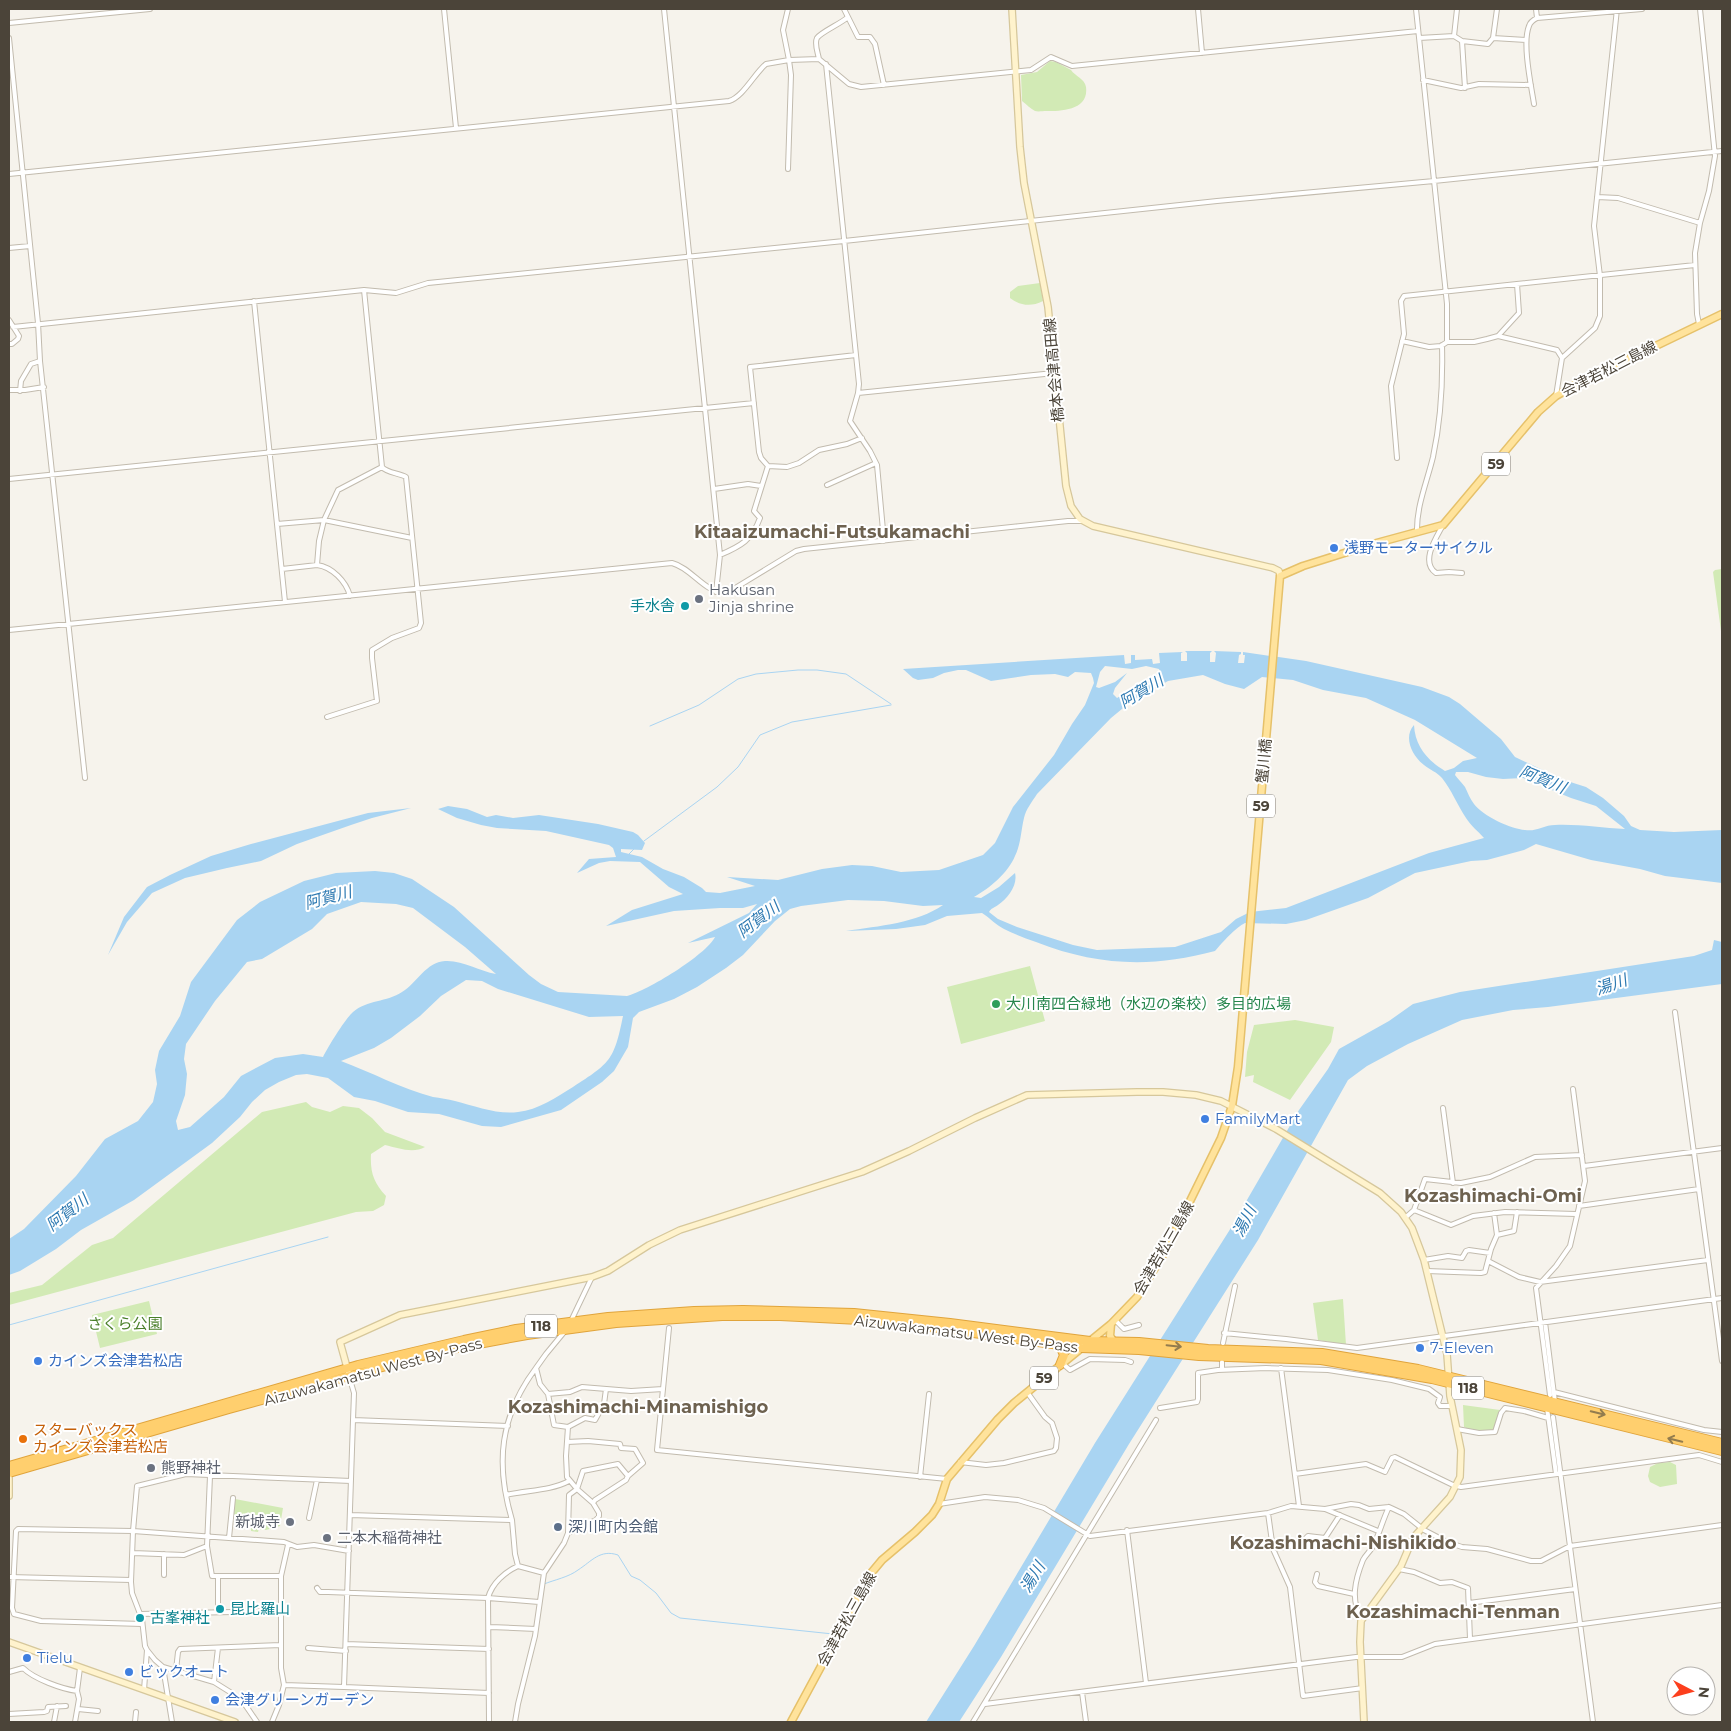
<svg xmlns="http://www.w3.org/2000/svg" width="1731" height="1731" font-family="Montserrat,'Noto Sans JP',sans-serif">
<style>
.green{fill:#d2eab5}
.water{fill:#a9d4f2;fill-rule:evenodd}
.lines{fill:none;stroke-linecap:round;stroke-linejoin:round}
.stream{stroke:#a9d4f2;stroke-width:1}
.street-casing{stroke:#c2bbae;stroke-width:6}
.secondary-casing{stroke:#d6c79b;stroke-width:8}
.primary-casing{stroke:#e6c16a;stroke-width:9}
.highway-casing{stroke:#e0a43c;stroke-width:10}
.street{stroke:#fff;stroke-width:4}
.secondary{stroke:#fff3cd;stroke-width:5.5}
.primary{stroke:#ffe39c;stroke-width:6}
.highway{stroke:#ffcf6e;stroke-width:8}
.oneway{stroke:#937c4e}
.shop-dot{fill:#3f7fe0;stroke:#fff;stroke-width:2}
.worship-dot{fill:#6b7280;stroke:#fff;stroke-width:2}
.culture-dot{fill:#0f9aa8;stroke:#fff;stroke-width:2}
.leisure-dot{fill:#2e9e5b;stroke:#fff;stroke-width:2}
.food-dot{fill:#e8710a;stroke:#fff;stroke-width:2}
.service-dot{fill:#5c6f8a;stroke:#fff;stroke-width:2}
.labels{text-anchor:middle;stroke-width:4;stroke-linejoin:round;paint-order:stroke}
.shield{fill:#fff;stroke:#817c74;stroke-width:1}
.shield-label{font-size:14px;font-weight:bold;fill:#4b4439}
.street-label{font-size:15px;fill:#4b4439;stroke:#fff}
.shop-label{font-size:15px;fill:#366cbe;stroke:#fff;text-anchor:start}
.worship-label{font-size:15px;fill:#5b616d;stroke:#fff;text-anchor:start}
.culture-label{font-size:15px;fill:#0d838f;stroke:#fff;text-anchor:start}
.leisure-label{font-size:15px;fill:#27864d;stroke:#fff;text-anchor:start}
.park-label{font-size:15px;fill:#4a7f2a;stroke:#fff}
.food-label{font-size:15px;fill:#c56008;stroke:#fff;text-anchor:start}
.service-label{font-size:15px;fill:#4e5e75;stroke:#fff;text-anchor:start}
.water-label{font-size:16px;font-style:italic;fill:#2e7ab2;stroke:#fff}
.quarter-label{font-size:18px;font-weight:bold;fill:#6e6250;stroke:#fff}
</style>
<rect width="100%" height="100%" fill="#f6f3ec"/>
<!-- green -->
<path class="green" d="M1050,61L1056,62L1071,70C1075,76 1085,79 1086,87C1089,110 1062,111 1046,111C1043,111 1038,112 1035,111C1031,109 1026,104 1022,101L1021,75L1037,72Z
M1040,283L1043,301C1031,307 1021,306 1010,298V292L1018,286Z
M1722,569V633L1721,631L1713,572L1715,570Z
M1030,966L1045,1021L961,1044L947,987Z
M1295,1020L1334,1027L1331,1042L1290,1100L1253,1082L1254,1075L1245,1077L1247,1052L1254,1025Z
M306,1102L312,1107L330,1112L343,1106L359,1108L372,1118L385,1132L425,1147C413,1154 398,1148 385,1145L371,1154C370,1173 374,1183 386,1196L384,1205L373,1211L356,1212L9,1305V1293L42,1285L92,1245L113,1238L262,1112Z
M1343,1299L1346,1345L1318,1340L1313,1303Z
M149,1301L157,1334L100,1348L92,1315Z
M1463,1405L1500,1410L1496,1430L1473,1431L1464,1427Z
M1670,1462L1676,1465L1677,1484L1660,1487L1650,1482L1648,1476L1650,1467L1658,1463Z
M235,1499L283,1508L280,1526L266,1530L259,1529L258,1532L251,1531V1526L244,1525L245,1517L232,1515Z"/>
<!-- water -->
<path class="water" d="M1185,651H1212L1210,653V662H1215L1216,653L1214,651L1241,652V654L1239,655L1238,663H1244L1245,655H1243V652L1306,661L1422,687L1449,697L1460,704L1501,739L1515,757L1564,780L1586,787L1603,798L1624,816L1631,826L1640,830L1674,832L1722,830V883L1665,876L1640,869L1591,860L1536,844L1524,850L1487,860L1471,861L1415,873L1368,898L1306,920L1286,924L1245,923C1236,927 1222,943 1215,951C1152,968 1097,966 1036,942C1025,938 1014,934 1004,929C996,925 990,918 982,913L947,916L925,925L896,929L846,931C879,926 917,923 943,905L923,906L884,901L848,900L801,906L790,909L775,921L743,955L726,968L697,987L674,999L639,1012L633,1018L628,1047L614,1071L602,1082L561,1110L501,1127L482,1126L439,1114L408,1112L375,1101L354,1097L328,1078L307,1074L296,1075L279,1082L265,1090L252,1102L240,1117L212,1143L134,1200L81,1230L56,1249L20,1271L9,1275V1239L24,1229L76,1176L105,1139L138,1121L153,1102L157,1084L155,1070L159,1051L180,1016L191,982L237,920L260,902L304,881L336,873L375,871L394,873L412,879L454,907L529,975L541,984L558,992L627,996C647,991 706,955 715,937L688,943L749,913L757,904L743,908H720L674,911L606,926L632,910L683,894L669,887L640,862L610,861L599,863L577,873L589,859L616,857L613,848L609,845L546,831L497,828L481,825L457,818L438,809L448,806L467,809L487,817L496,815L513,818L539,815L598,824L633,832L638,835L645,843L642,850L621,849V852L642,857L663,869L684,877L702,888L706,892L720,893L755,886L727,877L778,880L822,869L852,865L872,866L901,872L939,870L983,855L995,843L1013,807L1054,755L1072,724L1085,705L1094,683L1093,678L1091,673L1075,672L1068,677L1055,674L1031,675L991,681L966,670H958L944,673L933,678L918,680L913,678L903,669L1124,655L1125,664L1131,663V655H1135V660L1152,659L1153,664L1160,663L1159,653L1183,652L1181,653V661H1187V653ZM1105,666L1132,669L1146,666L1159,669L1160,672L1117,698L1113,694L1115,688L1127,673L1115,682L1099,688L1096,687L1100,672ZM1203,675L1225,684L1244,689L1262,677L1293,680L1323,690L1366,698L1415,720L1477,758L1463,761L1454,768L1445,771C1427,760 1415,746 1414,725C1403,737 1412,756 1424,765C1430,770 1437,772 1442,778C1451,789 1458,806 1466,818C1471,826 1478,831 1484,838L1429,853L1286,908L1250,912L1236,919L1221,932L1175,947L1097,950L1073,945L1017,927L998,919L989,912C991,908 994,908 998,905C1008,898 1018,885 1015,873L999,887L981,898L974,897C990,888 1008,873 1015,856C1021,844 1021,830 1024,818C1026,809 1032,802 1037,794L1111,718L1128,704L1168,681ZM1456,772H1468L1486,777L1503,779L1523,778L1571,798L1596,806L1625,829C1602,828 1579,824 1555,825C1544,825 1536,832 1525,830C1511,829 1483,816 1474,804C1470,799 1468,793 1465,787C1462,783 1458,779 1455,775ZM361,902L396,904L413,908L465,947L496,974C479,971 463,960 445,961C426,962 417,983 402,992C387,1002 367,1000 353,1012C345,1019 328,1047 323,1057L303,1054L275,1058L241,1076L224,1097L190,1127L178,1130L176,1121L185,1095L187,1074L184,1059L186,1044L215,1001L247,962L262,959L312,929L327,914ZM466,980L482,981L498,989L589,1017L623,1016C614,1061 610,1063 573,1087C557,1097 538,1110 518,1112C498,1115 475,1106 455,1101C448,1099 440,1098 433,1097C402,1089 371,1072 341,1061L374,1048L391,1038L420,1016L441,996Z
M411,808L372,818L351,825L297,844L261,861L227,868L185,878L152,893L127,922L108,955L124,917L147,887L170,875L211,856L251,844L368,813Z
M1714,940L1722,942V984L1548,1007L1513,1010L1462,1020L1408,1044L1367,1066L1348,1080L1258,1240L1129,1444L1001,1657L959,1722H926L974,1646L1095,1443L1229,1231L1299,1110L1328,1069L1339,1049L1389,1021L1413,1004L1460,992L1694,956L1712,950Z"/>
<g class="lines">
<!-- stream -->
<path class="stream" d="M650,726L699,705L738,679L756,674L798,670H817L846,674L891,704
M644,841L717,787L738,767L760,735L792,722L891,705
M629,854L635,848
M9,1325L328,1237
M544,1584C554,1580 569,1577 578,1570C592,1561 600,1549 618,1555L631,1576L640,1580L656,1593L671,1613L680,1618L833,1634"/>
<!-- street casing -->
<g class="street-casing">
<path id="street" d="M444,9L456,128
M664,9L720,555L716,592
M844,9L858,37H870L875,44L884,85
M1198,9L1202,53
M1416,9L1447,304V342
M1457,9L1454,36L1462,41L1488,44L1493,38L1497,9
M1536,9L1537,18
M9,23L150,9
M9,38L38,323L40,361L85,778
M1419,38L1454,36
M1493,38L1526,40
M1462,41L1465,88
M819,59C818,53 814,44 817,38C821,32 842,23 848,17
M826,64L859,384L858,393L850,421L870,451L877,465L884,541
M1423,80L1461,88L1479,84L1531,85
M1534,104C1531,85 1522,43 1529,26C1530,22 1533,20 1537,18L1642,9
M788,169L791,75L789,60L819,59L849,84L861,87L1031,70L1051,57L1072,66L1418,31
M9,174L729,101C743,97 754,74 766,64L789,60L783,30L788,9
M1597,197L1618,198L1700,223
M9,248L30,246
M364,290L382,467
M254,301L285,602
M9,320L19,336L18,339L12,344H9
M1699,324L1697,314L1695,253L1700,223L1709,191L1715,156L1700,9
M13,327L364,290L396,293L428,283L844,241L1217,201L1434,181L1722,151
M1498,336L1557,350L1562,358L1556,396
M1402,341L1429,347L1441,346L1447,342H1474L1487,339L1498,336L1519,313L1517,284
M856,355L750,367L759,452L761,458L768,466L787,467L799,463L819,450L847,444L862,438
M1562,358L1595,328L1600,316V276L1594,226L1617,9
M9,390H25L44,387
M20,391L21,381L31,364L40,361
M858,393L1054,373
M1397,458L1391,386L1404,334L1401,301L1404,296L1695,265
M9,479L754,403
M827,485L876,463
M714,489L748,484L761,486
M277,524L324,520L319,541L317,565L282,569
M1443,525C1436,538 1420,562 1436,573L1449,572L1462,573
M1417,533C1416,507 1427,482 1433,457C1441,420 1443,383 1442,345
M720,555C741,546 752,540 760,518L754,511L768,466
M317,565C332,567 346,581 350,596
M9,630L672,563C692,568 705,594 727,593L796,551L804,549L1068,521H1083
M327,717L377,701L372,658V650L392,638L419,628L421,623L406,477C399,473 387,473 382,467L338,490L324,520L412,538
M1675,1012L1722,1361
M1443,1108L1453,1183
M1584,1166L1722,1148
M1579,1206L1699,1189
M1414,1210L1451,1225L1473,1216L1505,1212L1576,1214
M1405,1218L1414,1210L1425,1179L1461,1183L1490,1177L1535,1157L1582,1155
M1497,1235L1514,1231L1517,1212
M1424,1260L1448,1256L1462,1258L1466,1251L1469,1250L1490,1253
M1488,1261L1519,1277L1540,1282L1708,1260
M1427,1271L1481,1273L1485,1272L1491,1249L1497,1235L1494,1213
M1115,1320L1124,1329L1139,1325
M1545,1322L1555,1402
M570,1323L592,1277
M669,1328L657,1450L947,1479
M1224,1333L1286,1339L1357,1348L1722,1298
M1223,1343L1235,1286
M1222,1362V1370
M1062,1363L1070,1370L1090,1359L1125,1360L1131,1362
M1281,1368L1299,1506
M1554,1392L1704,1430L1722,1432
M548,1394L570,1392L582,1387L631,1391L663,1389
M1550,1395L1536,1288L1556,1266L1570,1246L1585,1181L1573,1089
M1160,1408L1197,1402L1198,1399V1373L1218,1370L1266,1368L1328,1370L1392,1380L1429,1389L1440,1397L1438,1403L1440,1406H1452
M1547,1408L1556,1474
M1553,1417L1593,1722
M353,1420L508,1426
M568,1427L585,1418L595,1420L604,1404L606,1389
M1457,1429L1479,1433L1495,1432L1501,1413L1505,1408L1524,1411L1548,1418
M567,1442L588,1441L620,1444L621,1448L635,1449L643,1463L628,1476L626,1480L595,1500L593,1503L599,1513V1516L596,1520L568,1533
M960,1462L986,1465L1004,1463L1054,1451L1056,1448L1057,1438L1052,1423L1045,1417L1027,1392
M1295,1474L1366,1464L1385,1472L1392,1458L1395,1457L1453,1485L1461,1487L1699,1455L1722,1462
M920,1477L929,1394
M506,1495C527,1490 550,1491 569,1481
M593,1503L577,1489L583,1471L618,1464L628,1476
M939,1504L985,1497L1018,1500L1044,1508L1090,1536L1268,1513L1291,1506L1325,1509L1351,1504L1359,1505L1369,1509L1389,1507L1404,1514L1424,1530L1447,1542L1462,1547L1487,1549L1531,1561H1541L1570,1546L1722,1525
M1325,1509L1378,1531
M1268,1513L1273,1549L1290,1587L1303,1696L1363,1688
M350,1515L512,1520L515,1554L518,1566C505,1572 492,1583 488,1598L489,1722
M309,1518L317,1480
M512,1520C495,1463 500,1416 536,1368
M1127,1530L1146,1683
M229,1538L233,1498
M207,1546L212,1576H281
M1273,1549L1300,1544L1308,1536L1325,1538L1340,1515
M133,1553L184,1555L207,1546L210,1476
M164,1554V1575
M518,1566L544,1573
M1399,1569L1414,1572L1440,1583L1452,1582L1468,1588L1470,1639
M1317,1574L1315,1582L1318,1586L1354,1594
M9,1577L131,1580
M218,1577V1612
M317,1588L320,1592H328L488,1598L539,1602
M1469,1603L1575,1589
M140,1614L280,1611
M1362,1620C1350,1600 1355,1580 1363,1560C1366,1554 1372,1550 1374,1544C1380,1532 1383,1519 1389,1507
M142,1624L41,1621L14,1614L12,1608L16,1531L18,1529L133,1531L284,1542L297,1547L314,1545L349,1551
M490,1627L536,1629
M346,1644L489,1649
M308,1648L346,1651
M147,1650L155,1660L163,1667L214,1682L230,1692L246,1706L257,1722
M163,1667L172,1722
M176,1670L178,1652L180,1649L281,1645
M9,1672L23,1668C34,1679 62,1689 77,1691
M214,1682L218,1648
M284,1685L344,1687L353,1420L354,1393L349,1376
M344,1687L489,1693
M144,1690L147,1650L145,1646L142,1619L132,1593L131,1582L133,1531L137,1486L186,1474L351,1481
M1082,1692L1086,1722
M985,1704L1356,1657H1402L1435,1644L1722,1605
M78,1709L98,1711
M9,1714L44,1712L47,1711L48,1707L66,1706
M54,1722L57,1706
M75,1722L79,1699L77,1691L80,1668
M135,1722L136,1712
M272,1722L279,1705L284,1685L281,1668V1576L288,1545
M515,1722L518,1704L535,1636L544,1573L564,1543L568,1533L569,1495L577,1489L567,1477L566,1456L568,1427L554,1425L548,1394L540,1384L536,1368L546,1354L565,1331
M973,1722L1156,1420"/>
</g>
<!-- secondary casing -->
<g class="secondary-casing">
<path id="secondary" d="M1012,9L1020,147L1024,183L1048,307L1066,486L1071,506L1080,519L1093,526L1273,568L1279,571L1280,576
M348,1371L340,1342L400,1315L592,1277L608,1271L649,1245L680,1230L862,1172L909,1151L975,1118L1027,1095L1137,1092H1163L1196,1095L1221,1101L1276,1129L1380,1193L1401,1212L1412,1228L1424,1260L1447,1354L1450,1396L1461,1450L1460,1477L1450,1497L1413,1538L1401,1566L1361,1621L1360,1642L1364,1722
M9,1478V1496
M9,1642L235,1722"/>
</g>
<!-- primary casing -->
<g class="primary-casing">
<path id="primary" d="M1111,1324L1110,1336L1114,1342
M791,1722L872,1572L882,1560L915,1532L932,1515L939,1504L947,1479L998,1419L1014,1403L1111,1324L1137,1297L1166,1250L1221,1138L1232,1106L1238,1067L1280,576L1303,566L1373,544L1443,525L1538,412L1556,396L1579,383L1722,314"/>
</g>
<!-- highway casing -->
<g class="highway-casing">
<path id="highway" d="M1057,1345L1061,1348L1064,1355L1060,1365
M9,1466L358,1365L464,1340L516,1329L608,1317L694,1311L743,1310L854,1313L950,1323L1090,1341L1139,1342L1208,1349L1322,1353L1418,1369L1722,1443
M9,1473L229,1409L441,1351L527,1335L616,1323L722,1316H780L879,1321L930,1327L1081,1348L1139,1350L1199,1356L1321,1360L1432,1379L1722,1451"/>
</g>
<!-- street -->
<use href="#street" class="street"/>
<!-- secondary -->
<use href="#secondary" class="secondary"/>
<!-- primary -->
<use href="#primary" class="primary"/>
<!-- highway -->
<use href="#highway" class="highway"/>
</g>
<!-- one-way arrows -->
<defs><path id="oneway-shaft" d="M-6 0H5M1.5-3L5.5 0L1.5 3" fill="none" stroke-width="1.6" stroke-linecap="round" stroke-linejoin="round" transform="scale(1.25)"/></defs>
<g class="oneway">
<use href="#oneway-shaft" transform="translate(1174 1346) rotate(6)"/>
<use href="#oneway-shaft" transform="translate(1598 1413) rotate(14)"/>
<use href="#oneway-shaft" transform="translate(1675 1440) rotate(-166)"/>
</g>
<!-- markers -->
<g class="shop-dot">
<circle cx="1334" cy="548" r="5"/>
<circle cx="1205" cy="1119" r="5"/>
<circle cx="1420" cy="1348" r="5"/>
<circle cx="38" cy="1361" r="5"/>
<circle cx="27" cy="1658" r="5"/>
<circle cx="129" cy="1672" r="5"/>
<circle cx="215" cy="1700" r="5"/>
</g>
<g class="worship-dot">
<circle cx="699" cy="599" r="5"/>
<circle cx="151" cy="1468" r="5"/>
<circle cx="290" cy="1522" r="5"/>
<circle cx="327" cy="1538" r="5"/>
</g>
<g class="culture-dot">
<circle cx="685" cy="606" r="5"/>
<circle cx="220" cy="1609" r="5"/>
<circle cx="140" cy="1618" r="5"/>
</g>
<circle class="leisure-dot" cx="996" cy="1004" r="5"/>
<circle class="food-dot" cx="23" cy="1439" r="5"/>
<circle class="service-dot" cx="558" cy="1527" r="5"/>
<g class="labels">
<!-- shield labels -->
<g class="shield">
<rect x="1482" y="452.5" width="28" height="23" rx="4"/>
<rect x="1247" y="794.5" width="28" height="23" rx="4"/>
<rect x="525" y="1314.5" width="32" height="23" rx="4"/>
<rect x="1030" y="1366.5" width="28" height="23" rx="4"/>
<rect x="1452" y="1376.5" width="32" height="23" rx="4"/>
</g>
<g class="shield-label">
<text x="1496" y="469">59</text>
<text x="1261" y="811">59</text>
<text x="541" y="1331">118</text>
<text x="1044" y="1383">59</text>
<text x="1468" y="1393">118</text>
</g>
<!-- street labels -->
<g class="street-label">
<text transform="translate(1609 369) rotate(-27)" y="5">会津若松三島線</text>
<text transform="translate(1054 370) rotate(-95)" y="5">橋本会津高田線</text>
<text transform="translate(1264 761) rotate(-85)" y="5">蟹川橋</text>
<text transform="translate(1164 1248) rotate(-60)" y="5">会津若松三島線</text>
<text transform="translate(966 1334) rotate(7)" y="5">Aizuwakamatsu West By-Pass</text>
<text transform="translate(373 1372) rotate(-15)" y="5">Aizuwakamatsu West By-Pass</text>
<text transform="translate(847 1619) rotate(-61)" y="5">会津若松三島線</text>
</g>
<!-- shop labels -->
<g class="shop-label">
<text x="1344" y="553">浅野モーターサイクル</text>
<text x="1215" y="1124">FamilyMart</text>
<text x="1430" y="1353">7-Eleven</text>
<text x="48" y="1366">カインズ会津若松店</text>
<text x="37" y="1663">Tielu</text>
<text x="139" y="1677">ビックオート</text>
<text x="225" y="1705">会津グリーンガーデン</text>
</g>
<!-- worship labels -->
<g class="worship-label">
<text x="709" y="595">Hakusan<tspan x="709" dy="17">Jinja shrine</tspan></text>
<text x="161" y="1473">熊野神社</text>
<text x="280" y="1527" text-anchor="end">新城寺</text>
<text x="337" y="1543">二本木稲荷神社</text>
</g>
<!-- culture labels -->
<g class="culture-label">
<text x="675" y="611" text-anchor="end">手水舎</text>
<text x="230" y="1614">昆比羅山</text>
<text x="150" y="1623">古峯神社</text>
</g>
<!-- leisure labels -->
<g class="leisure-label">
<text x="1006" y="1009">大川南四合緑地（水辺の楽校）多目的広場</text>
</g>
<!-- park labels -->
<g class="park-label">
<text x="125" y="1329">さくら公園</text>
</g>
<!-- food labels -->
<g class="food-label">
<text x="33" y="1435">スターバックス<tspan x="33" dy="17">カインズ会津若松店</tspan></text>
</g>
<!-- service labels -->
<g class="service-label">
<text x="568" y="1532">深川町内会館</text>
</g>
<!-- water labels -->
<g class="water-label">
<text transform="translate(1141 691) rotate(-31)" y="6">阿賀川</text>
<text transform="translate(1543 779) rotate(22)" y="6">阿賀川</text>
<text transform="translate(328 897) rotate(-15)" y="6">阿賀川</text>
<text transform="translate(758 919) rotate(-37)" y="6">阿賀川</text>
<text transform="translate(1611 984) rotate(-19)" y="6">湯川</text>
<text transform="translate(67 1212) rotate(-38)" y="6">阿賀川</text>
<text transform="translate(1244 1221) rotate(-63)" y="6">湯川</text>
<text transform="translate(1032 1577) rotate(-59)" y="6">湯川</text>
</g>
<!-- quarter labels -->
<g class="quarter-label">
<text x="832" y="538">Kitaaizumachi-Futsukamachi</text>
<text x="1493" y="1202">Kozashimachi-Omi</text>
<text x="638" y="1413">Kozashimachi-Minamishigo</text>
<text x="1343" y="1549">Kozashimachi-Nishikido</text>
<text x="1453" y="1618">Kozashimachi-Tenman</text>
</g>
</g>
<!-- border -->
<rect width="1731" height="1731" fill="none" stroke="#4b4439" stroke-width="20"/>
<!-- north arrow -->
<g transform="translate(1691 1691) rotate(96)"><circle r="24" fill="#ffffff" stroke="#b7b4b0"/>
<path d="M0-4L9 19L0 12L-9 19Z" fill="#fc3f1d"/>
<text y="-8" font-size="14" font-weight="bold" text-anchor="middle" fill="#4b4439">N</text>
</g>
</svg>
